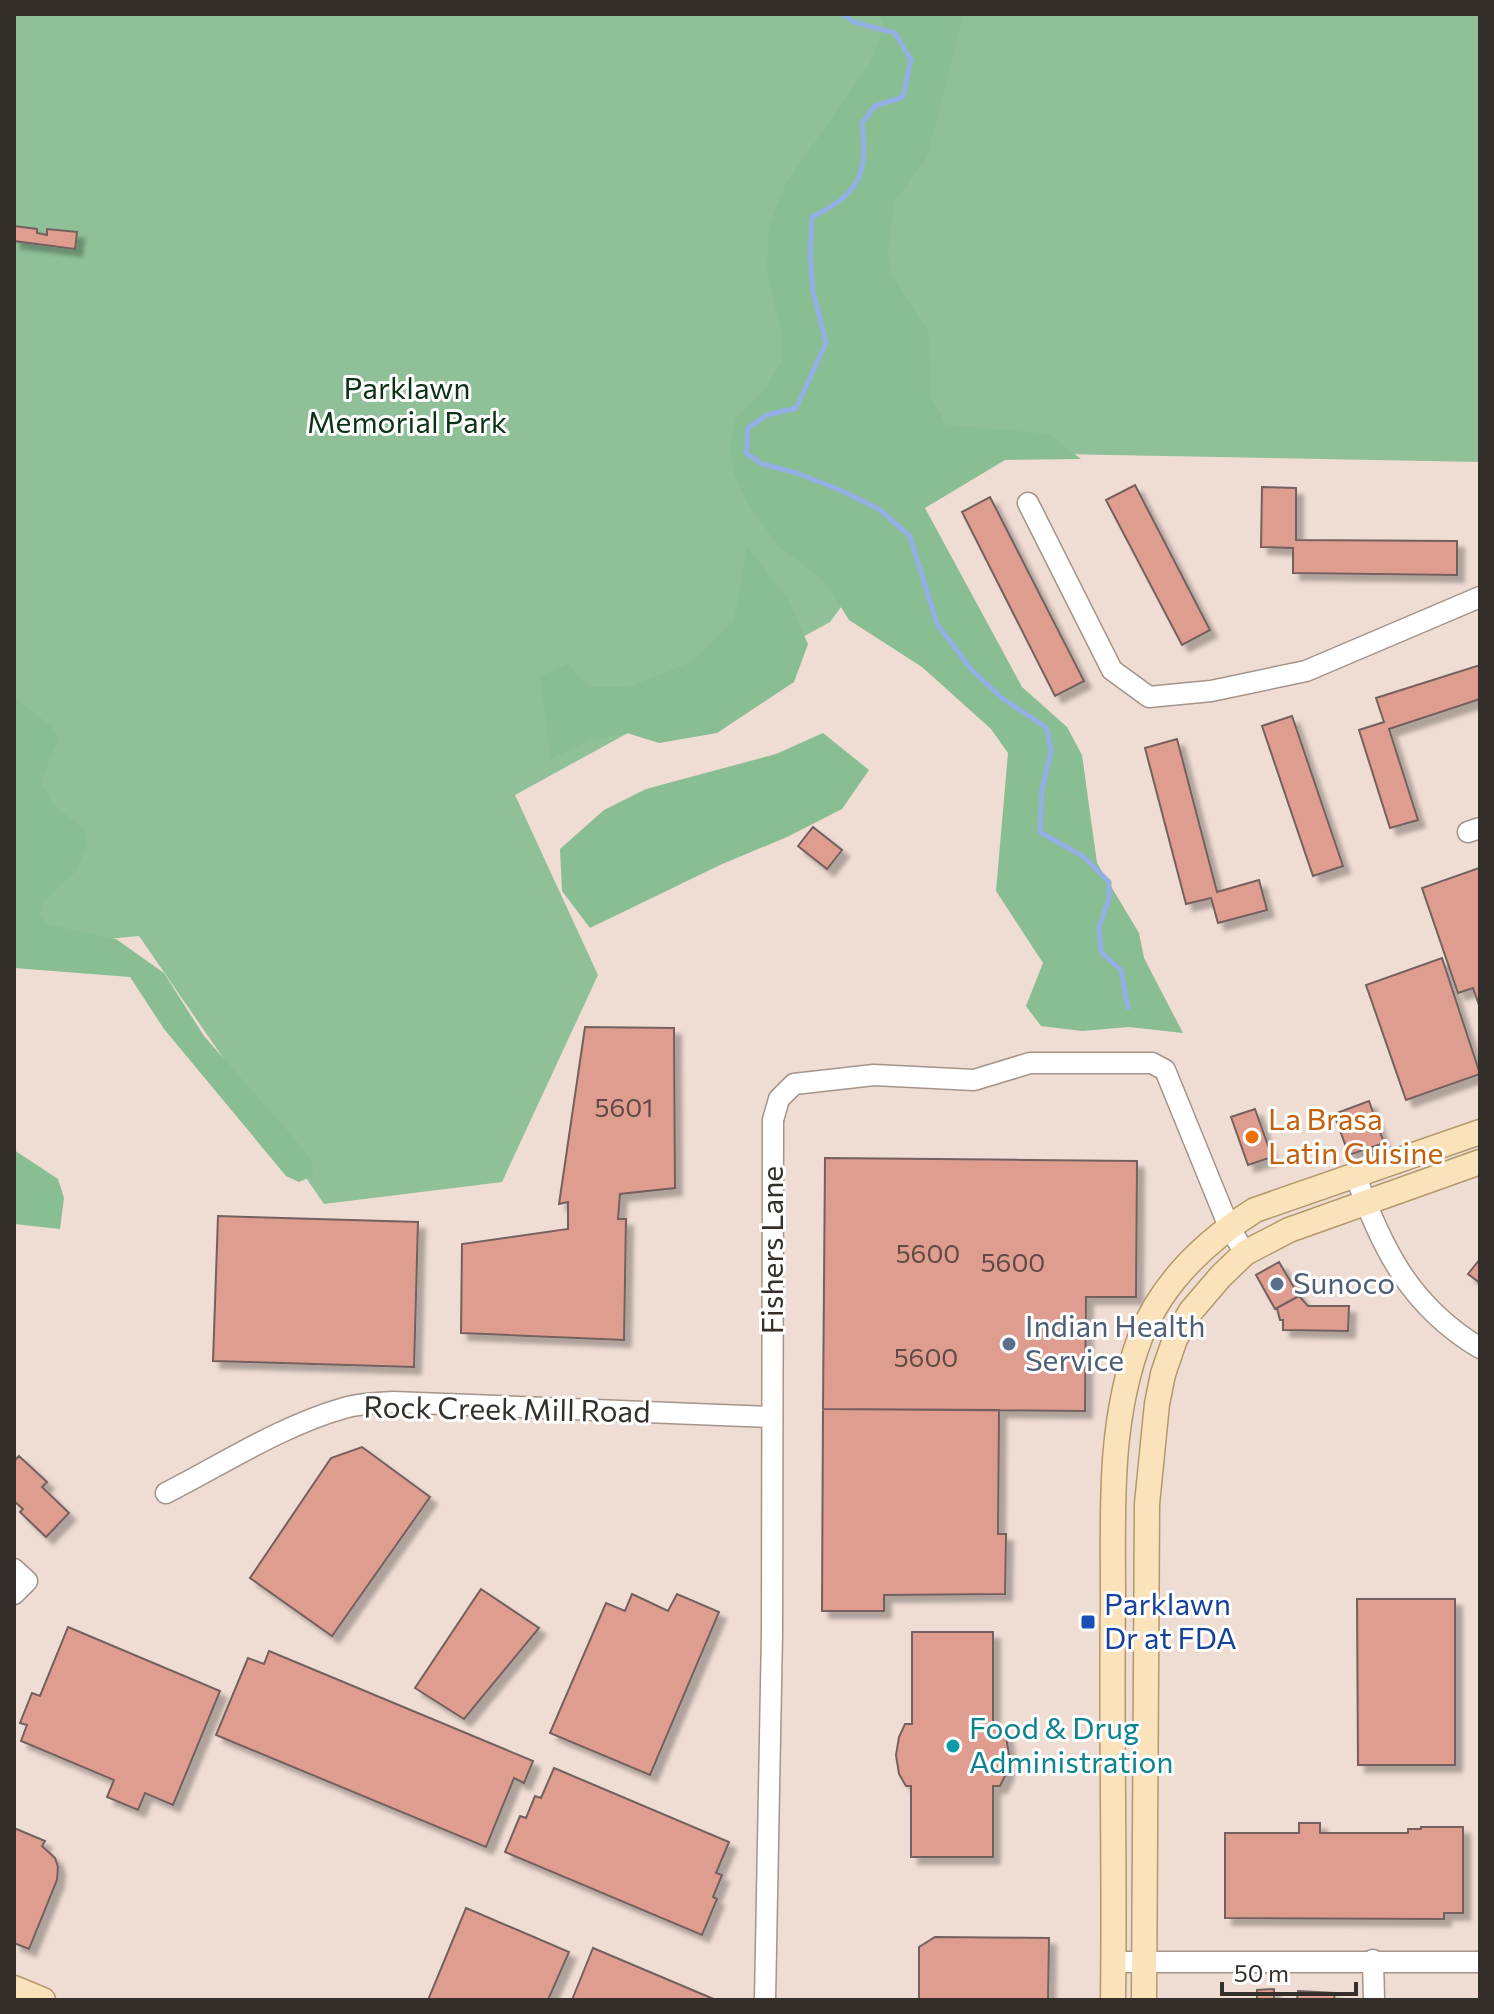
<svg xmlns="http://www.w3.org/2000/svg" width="1494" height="2014" font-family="Commissioner,sans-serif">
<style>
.green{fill:#8fc097}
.forest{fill:#89bd92}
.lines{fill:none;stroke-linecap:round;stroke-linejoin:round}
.stream{stroke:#92b0e4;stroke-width:5}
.building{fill:#df9d90;stroke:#73615e;stroke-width:2;filter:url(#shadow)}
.minor-casing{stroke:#a4948a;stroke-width:23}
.major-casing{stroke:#b3986b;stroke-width:27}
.minor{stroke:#fff;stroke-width:20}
.major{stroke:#fae3bb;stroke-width:24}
.food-dot{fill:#e8710a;stroke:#fff;stroke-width:3}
.service-dot{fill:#5c6f8a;stroke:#fff;stroke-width:3}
.transit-dot{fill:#1a4fb4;stroke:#fff;stroke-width:3}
.culture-dot{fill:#0f9aa8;stroke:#fff;stroke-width:3}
.labels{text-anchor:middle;stroke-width:6;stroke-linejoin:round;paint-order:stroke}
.number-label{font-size:26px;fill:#604a44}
.park-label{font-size:30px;fill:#0b3215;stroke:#fff}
.food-label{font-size:30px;fill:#c56008;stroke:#fff;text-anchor:start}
.street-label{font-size:30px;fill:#352f2b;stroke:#fff}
.service-label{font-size:30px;fill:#4e5e75;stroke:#fff;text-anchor:start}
.transit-label{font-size:30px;fill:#164399;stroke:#fff;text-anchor:start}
.culture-label{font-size:30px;fill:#0d838f;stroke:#fff;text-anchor:start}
</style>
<defs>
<filter id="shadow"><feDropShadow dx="7" dy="7" stdDeviation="2" flood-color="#0004"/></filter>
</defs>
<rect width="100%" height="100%" fill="#efddd3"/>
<!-- green -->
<path class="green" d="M14,14H1480V462L956,452L830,622L515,795L598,975L502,1182L324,1204L139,936L14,948Z"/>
<!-- forest -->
<path class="forest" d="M877,14H963L927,157L894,202L888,252L889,269L895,281L928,331L931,397L946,425L1048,434L1081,459L1005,460L925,508L1022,687L1067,727L1082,755L1097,863L1139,933L1144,958L1183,1033L1129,1027L1082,1031L1041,1026L1026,1006L1043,963L996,891L1008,753L991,729L922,667L849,620L824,580L777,545L747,501L735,475L730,446L736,418L766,388L781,362V330L767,273L769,227L785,185L870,63L884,25Z
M747,546L788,600L808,644L794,682L717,733L659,743L627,733L590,740L551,759L540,676L568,664L588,687H629L692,662L734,621Z
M14,698L50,725L59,737L41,782L52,803L84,830L87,845L76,871L44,901L39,915L49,925L116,939L164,973L204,1036L304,1150L311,1161L313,1176L299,1182L286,1176L164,1029L130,977L14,968Z
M823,733L869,770L842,809L787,837L720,865L590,928L562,891L560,849L604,810L646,789L776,754Z
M14,1150L58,1179L64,1198L60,1229L14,1224Z"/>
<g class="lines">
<!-- stream -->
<path class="stream" d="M843,14L854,22L895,33L911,60L903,97L875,106L862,123C868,175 860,193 812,217L810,256L813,291L826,343L796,408L767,415L748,428L746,453L762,464L797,473L840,490L879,509L910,536L937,624L972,670L1002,698L1047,728L1051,752L1042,789L1040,832L1084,857L1109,882V899L1099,927L1101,952L1121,970L1128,1008"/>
</g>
<!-- building -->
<path class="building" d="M14,226L37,229V233L47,235V229L77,232L75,249L14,241Z
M1135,485L1210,630L1182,645L1106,500Z
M1262,487L1296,488V540L1457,541V575L1293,573V548L1261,547Z
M990,497L1084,681L1055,696L962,512Z
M1480,665V699L1389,729L1418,820L1390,828L1359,730L1384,722L1376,698Z
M1292,716L1343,866L1313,876L1262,726Z
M1177,739L1217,892L1259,880L1267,910L1218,923L1211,898L1186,904L1145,748Z
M813,827L842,850L827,869L798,846Z
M1479,868L1480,871V1008L1473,988L1458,993L1422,888Z
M1442,958L1480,1074L1406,1100L1366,985Z
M585,1027L674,1028L675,1188L620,1194L618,1219H626L624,1340L461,1333L462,1244L568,1229V1202L559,1204Z
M1369,1101L1384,1143L1349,1155L1334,1114Z
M1255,1109L1272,1157L1248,1165L1231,1117Z
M825,1158L1137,1161L1136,1297H1086L1085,1411L823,1409Z
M218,1216L418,1222L414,1367L213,1361Z
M1480,1259V1283L1468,1274Z
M1279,1262L1299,1296L1275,1309L1256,1275Z
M1299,1296L1308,1306H1349L1348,1331L1283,1330V1320H1280L1277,1308Z
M823,1409L999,1410L998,1534H1006L1005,1594L884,1595V1611H822Z
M362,1447L430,1497L332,1636L250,1578L331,1458Z
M19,1456L47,1482L42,1487L69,1513L46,1537L20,1512L23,1509L14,1501V1461Z
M481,1589L539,1628L464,1719L415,1688Z
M632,1594L668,1611L677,1594L719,1612L650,1775L550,1733L606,1603L625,1611Z
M1357,1599H1455V1765H1358Z
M68,1627L220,1691L173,1805L145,1793L138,1810L107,1797L114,1780L21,1741L27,1725L20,1723L32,1693L40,1696Z
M912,1632H993V1725H1000L1006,1736L1009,1755L1006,1774L1000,1786H993V1857H911V1786H906L899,1774L896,1755L899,1737L905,1724H912Z
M269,1651L533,1761L524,1783L514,1778L486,1847L216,1735L248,1658L264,1664Z
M554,1768L729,1842L716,1873L722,1875L713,1897L717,1899L702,1935L505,1852L520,1816L526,1818L535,1796L541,1798Z
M1299,1823H1320V1833H1408V1829H1421V1827H1463V1913H1444V1919L1225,1918V1833H1299Z
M14,1828L45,1841L42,1846L55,1858L58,1867L57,1880L29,1949L14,1943Z
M466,1908L569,1952L548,2000H428Z
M935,1937L1049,1938L1048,2000H919V1947Z
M593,1948L716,2000H572Z
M1274,1989V2000H1257V1990Z
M1298,1991L1335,1993L1334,2000H1297Z"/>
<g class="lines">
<!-- minor casing -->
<g class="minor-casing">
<path id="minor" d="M1028,503L1112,670L1149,697L1211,691L1306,671L1480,597
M1468,832L1480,828
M1355,1174C1382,1249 1410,1306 1480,1348
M166,1493C223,1464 281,1426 344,1408C360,1403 377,1403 393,1402L772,1417
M14,1569L27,1581L14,1594
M1373,1960L1374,2000
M1114,1962H1480
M765,2000L772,1633L773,1120L779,1099L794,1084L874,1075L974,1080L1030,1063H1152L1165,1070L1229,1227L1245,1253"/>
</g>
<!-- major casing -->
<g class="major-casing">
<path id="major" d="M14,1988L43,2000
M1113,2000C1115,1867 1111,1734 1113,1601C1113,1512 1108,1422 1140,1338C1162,1282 1206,1241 1255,1210L1480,1132
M1144,2000L1147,1504L1157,1404L1163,1374L1175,1339L1191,1311L1221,1276L1245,1253L1289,1230L1480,1162"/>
</g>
<!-- minor -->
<use href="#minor" class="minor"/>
<!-- major -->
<use href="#major" class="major"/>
</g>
<!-- markers -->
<circle class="food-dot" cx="1252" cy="1137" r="8"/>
<g class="service-dot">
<circle cx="1277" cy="1284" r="8"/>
<circle cx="1009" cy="1344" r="8"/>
</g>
<rect class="transit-dot" x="1080" y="1614" width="16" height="16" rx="4"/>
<circle class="culture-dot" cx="953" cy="1746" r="8"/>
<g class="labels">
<!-- number labels -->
<g class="number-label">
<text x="624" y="1117">5601</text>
<text x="928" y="1263">5600</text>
<text x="1013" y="1272">5600</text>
<text x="926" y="1367">5600</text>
</g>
<!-- park labels -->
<g class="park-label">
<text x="407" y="399">Parklawn<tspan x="407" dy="34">Memorial Park</tspan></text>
</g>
<!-- food labels -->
<g class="food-label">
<text x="1268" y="1130">La Brasa<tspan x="1268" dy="34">Latin Cuisine</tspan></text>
</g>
<!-- street labels -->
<g class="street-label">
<text transform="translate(773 1250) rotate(-90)" y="10">Fishers Lane</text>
<text transform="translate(507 1410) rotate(1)" y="10">Rock Creek Mill Road</text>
</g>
<!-- service labels -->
<g class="service-label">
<text x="1293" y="1294">Sunoco</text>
<text x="1025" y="1337">Indian Health<tspan x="1025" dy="34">Service</tspan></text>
</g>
<!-- transit labels -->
<g class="transit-label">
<text x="1104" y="1615">Parklawn<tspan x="1104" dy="34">Dr at FDA</tspan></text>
</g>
<!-- culture labels -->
<g class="culture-label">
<text x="969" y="1739">Food &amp; Drug<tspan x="969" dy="34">Administration</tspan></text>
</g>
</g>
<!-- border -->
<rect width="1494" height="2014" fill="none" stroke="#352f2b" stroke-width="32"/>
<!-- scale -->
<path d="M1222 1982v12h134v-12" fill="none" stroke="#352f2b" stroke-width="4"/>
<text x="1234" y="1982" font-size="24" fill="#352f2b" stroke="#ffffff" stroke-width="6" paint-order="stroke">50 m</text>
</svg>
